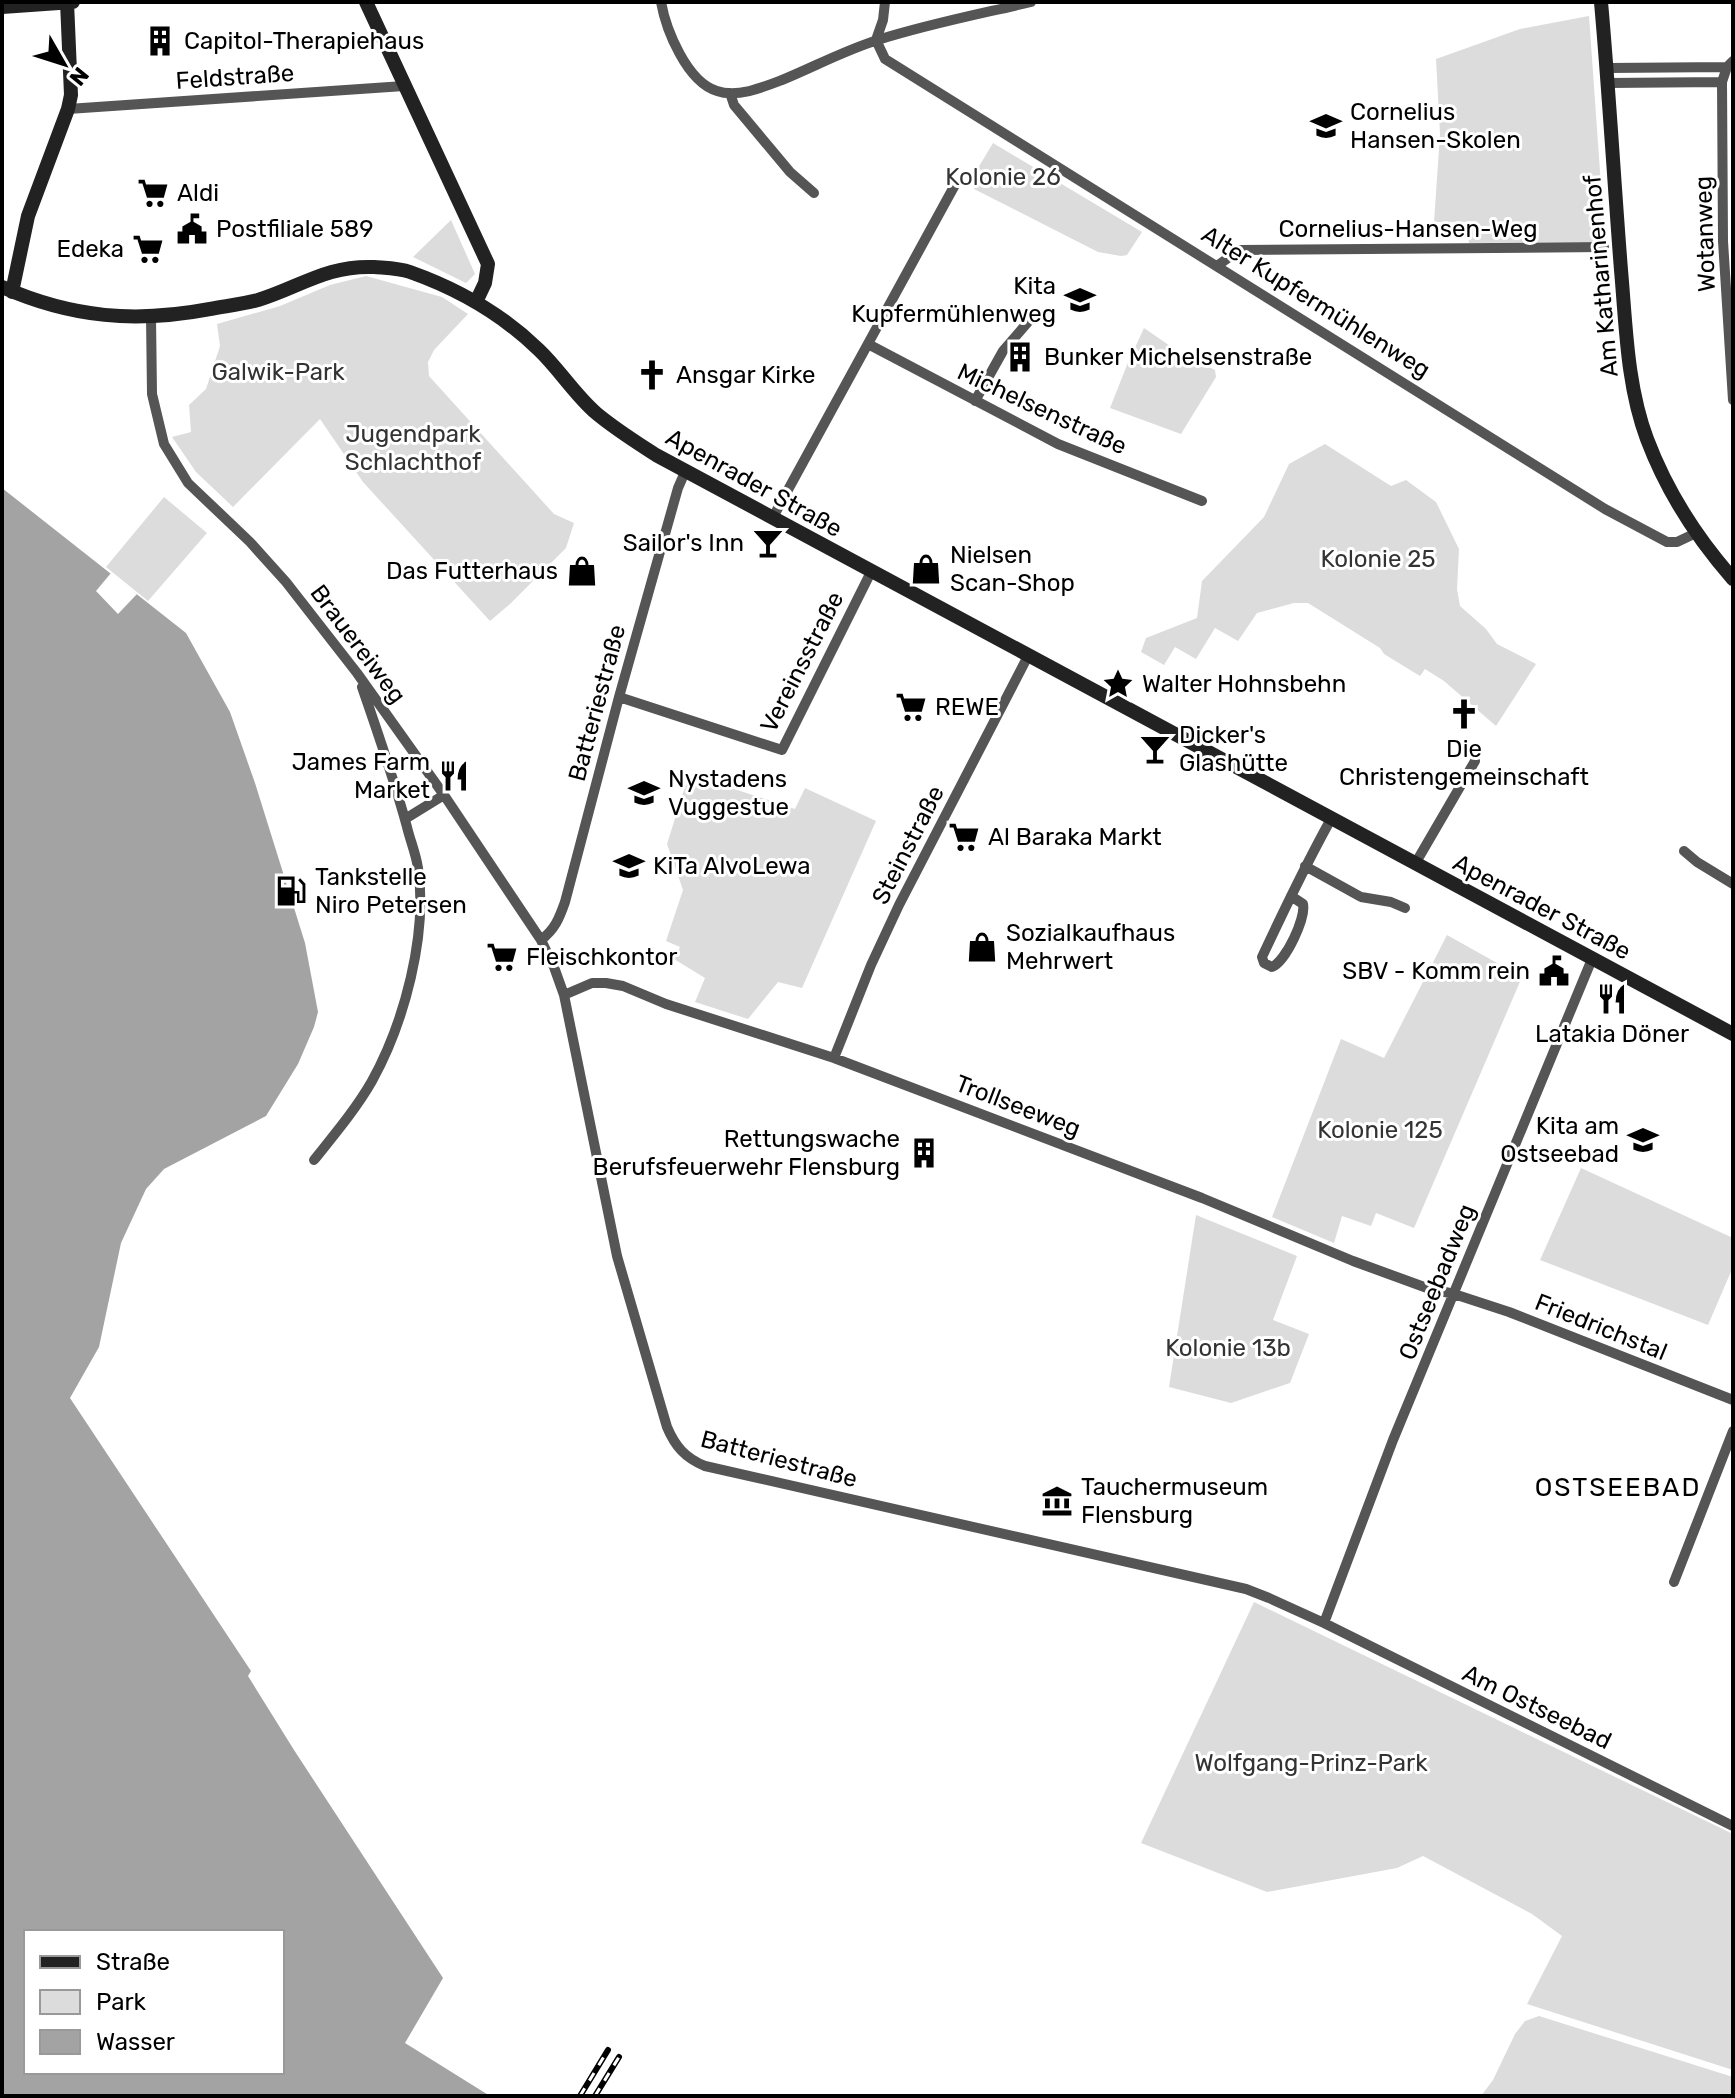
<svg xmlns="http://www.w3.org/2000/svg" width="1735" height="2098" font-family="Rubik,sans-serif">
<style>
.green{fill:#dcdcdc}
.water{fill:#a3a3a3;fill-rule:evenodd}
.pier{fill:#fff}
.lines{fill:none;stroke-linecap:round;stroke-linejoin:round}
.street{stroke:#555;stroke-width:10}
.secondary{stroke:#222;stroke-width:14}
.rail-casing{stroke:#000;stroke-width:6}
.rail{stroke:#fff;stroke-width:3;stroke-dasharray:9;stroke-linecap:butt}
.labels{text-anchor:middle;stroke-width:6;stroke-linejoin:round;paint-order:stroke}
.poi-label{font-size:24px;fill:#000;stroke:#fff;text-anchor:start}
.street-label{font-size:24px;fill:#000;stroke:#fff}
.park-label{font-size:24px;fill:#333;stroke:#fff}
.neighbourhood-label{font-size:26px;letter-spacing:2px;fill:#000;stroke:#fff}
</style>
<rect width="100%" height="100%" fill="#fff"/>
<!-- green -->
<path class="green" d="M1589,16L1605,242L1469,243L1467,222H1434L1440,134L1436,59L1520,29Z
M993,143L1142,232L1127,255L1121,256L1098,252L974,189L978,182L972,178Z
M451,220L475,274L466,283L413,257Z
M366,276L442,297L468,314L434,350L428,362L429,376L554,514L574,523L566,548L510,604L490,621L363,482L320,419L233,507L196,472L172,437L191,432L189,405L206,389L220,346L217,324L280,306L330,285Z
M1144,328L1176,350L1215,370L1216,377L1181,434L1110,408L1127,365Z
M1325,444L1391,486L1406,480L1436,502L1459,549L1457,589L1460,606L1486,629L1497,644L1536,664L1496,726L1444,681L1425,669L1420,676L1384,654L1380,648L1308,603H1294L1257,613L1238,641L1215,628L1196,659L1175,647L1164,665L1141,652L1146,638L1197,618L1202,581L1264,517L1289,464Z
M164,497L207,533L148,601L106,567Z
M689,774L795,809L805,788L876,821L802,988L778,982L748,1019L695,1002L705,978L674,959L680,947L666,941L683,890L667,844Z
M1447,935L1522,977L1414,1228L1376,1213L1371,1226L1342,1216L1334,1243L1272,1217L1341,1039L1384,1058Z
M1581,1168L1733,1238V1267L1708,1325L1540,1260Z
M1196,1215L1297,1256L1273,1320L1309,1334L1290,1383L1231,1403L1169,1387Z
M1254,1602L1733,1834V2070L1527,2004L1562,1936L1532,1914L1423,1856L1397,1868L1267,1892L1141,1843Z
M1539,2016L1733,2077V2096H1481L1493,2080L1515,2034L1525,2021Z"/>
<!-- water -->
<path class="water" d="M2,488L186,633L230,712L255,783L305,943L318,1012L314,1027L298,1064L266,1116L164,1169L146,1189L121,1243L99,1347L70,1398L251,1671L248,1676L294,1750L443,1978L405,2043L490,2096H2ZM26,1932H282V2072H26Z"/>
<!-- pier -->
<path class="pier" d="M111,573L137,594L118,614L96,591Z"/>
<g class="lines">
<!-- street -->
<path class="street" d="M661,2C666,30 687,82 717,91C737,98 764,87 782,80C814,67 845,50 878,40C928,24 980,14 1031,2
M876,40L885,59L1605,509L1667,542H1677L1696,533
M876,40L883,20L885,2
M1733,61L1727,67L1722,82L1723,241L1733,400
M1608,68L1727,67
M1609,83L1722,82
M730,93L734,105L790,172L814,193
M68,109L404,86
M1217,266L1239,250L1604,247
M151,317L152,394L164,444L188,483L250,542L286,582L357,673L444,795L541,940L554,967L564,995L617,1256L667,1427C675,1446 685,1458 705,1466L1246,1589L1269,1598L1324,1623L1733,1826
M868,344L1058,444L1202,501
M975,401L1003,351L1028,322
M772,519L956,183
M619,697L782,750L871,572
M405,819L444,795
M1684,851L1697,862L1733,884
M1415,864L1475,761
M1305,866L1361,897L1391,902L1405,908
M1291,896L1303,904C1306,918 1286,961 1272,967L1264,963L1262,957C1284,910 1306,864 1331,819
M541,940C555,929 559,919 565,902L619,697L678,488L685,472
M564,995L592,983H606L623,986L666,1004L834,1058L1202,1198L1353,1261L1427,1288L1454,1294L1509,1312L1733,1400
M834,1058L871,965L899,905L1028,656
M314,1160C334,1135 356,1109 372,1081C404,1023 428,935 418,868C416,854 410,840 407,827C394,779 378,733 362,687
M1674,1582L1733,1431
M1324,1623L1393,1440L1592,959"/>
<!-- secondary -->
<path class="secondary" d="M366,2L488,264L485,283L476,302
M1601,2C1609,91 1614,181 1621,270C1626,326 1627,386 1647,439C1667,492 1696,537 1733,579
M2,7L73,2
M2,287C72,318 136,323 210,309C226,306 243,304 258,300C300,287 327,265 374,267C386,268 399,268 410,272C458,289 503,315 539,350C559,369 575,395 596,413C615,429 636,442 656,455L1733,1034
M12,292L28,216L68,109L71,95L67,2"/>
<!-- rail casing -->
<g class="rail-casing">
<path id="rail" d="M580,2096L608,2050
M595,2096L619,2057"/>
</g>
<!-- rail -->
<use href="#rail" class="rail"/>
</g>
<!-- icons -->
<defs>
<g id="building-bare" transform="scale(2.4)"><path d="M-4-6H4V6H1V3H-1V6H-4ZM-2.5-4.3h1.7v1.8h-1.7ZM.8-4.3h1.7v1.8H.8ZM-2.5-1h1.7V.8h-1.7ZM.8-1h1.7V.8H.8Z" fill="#000" stroke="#fff" stroke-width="2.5" paint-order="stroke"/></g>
<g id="school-bare" transform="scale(2.4)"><path d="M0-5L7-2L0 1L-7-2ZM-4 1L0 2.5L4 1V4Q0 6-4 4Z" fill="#000" stroke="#fff" stroke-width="2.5" paint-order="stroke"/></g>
<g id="supermarket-bare" transform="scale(2.4)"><path d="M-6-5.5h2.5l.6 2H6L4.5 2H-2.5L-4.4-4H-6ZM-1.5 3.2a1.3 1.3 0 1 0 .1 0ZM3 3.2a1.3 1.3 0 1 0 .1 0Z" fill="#000" stroke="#fff" stroke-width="2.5" paint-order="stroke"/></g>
<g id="civic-bare" transform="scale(2.4)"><path d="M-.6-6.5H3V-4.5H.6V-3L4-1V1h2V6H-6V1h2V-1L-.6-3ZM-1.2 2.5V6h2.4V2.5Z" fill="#000" stroke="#fff" stroke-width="2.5" paint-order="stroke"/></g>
<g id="church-bare" transform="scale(2.4)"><path d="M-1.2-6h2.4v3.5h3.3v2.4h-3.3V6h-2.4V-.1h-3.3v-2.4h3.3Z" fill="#000" stroke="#fff" stroke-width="2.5" paint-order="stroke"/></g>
<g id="bar-bare" transform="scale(2.4)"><path d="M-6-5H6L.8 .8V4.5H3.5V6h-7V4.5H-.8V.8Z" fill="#000" stroke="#fff" stroke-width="2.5" paint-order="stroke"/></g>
<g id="shop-bare" transform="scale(2.4)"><path d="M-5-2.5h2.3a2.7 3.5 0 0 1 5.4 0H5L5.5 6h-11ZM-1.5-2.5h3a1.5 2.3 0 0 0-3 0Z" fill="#000" stroke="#fff" stroke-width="2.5" paint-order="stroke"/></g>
<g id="sight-bare" transform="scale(2.4)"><path d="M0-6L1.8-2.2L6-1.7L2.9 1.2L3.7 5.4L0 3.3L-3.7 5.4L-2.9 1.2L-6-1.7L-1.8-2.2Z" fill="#000" stroke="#fff" stroke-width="2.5" paint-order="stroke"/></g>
<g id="restaurant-bare" transform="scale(2.4)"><path d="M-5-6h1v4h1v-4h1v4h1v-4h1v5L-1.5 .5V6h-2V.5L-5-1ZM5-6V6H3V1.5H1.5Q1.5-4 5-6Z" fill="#000" stroke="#fff" stroke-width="2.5" paint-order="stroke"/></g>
<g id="fuel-bare" transform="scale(2.4)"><path d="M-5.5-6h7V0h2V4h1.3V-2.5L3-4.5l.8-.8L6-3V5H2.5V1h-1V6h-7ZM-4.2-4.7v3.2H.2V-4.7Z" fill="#000" stroke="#fff" stroke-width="2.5" paint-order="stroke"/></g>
<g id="museum-bare" transform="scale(2.4)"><path d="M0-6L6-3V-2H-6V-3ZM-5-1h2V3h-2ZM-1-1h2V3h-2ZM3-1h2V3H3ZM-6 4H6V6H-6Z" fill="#000" stroke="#fff" stroke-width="2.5" paint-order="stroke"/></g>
</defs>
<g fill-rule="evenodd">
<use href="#building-bare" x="160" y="41"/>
<use href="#school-bare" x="1326" y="126"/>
<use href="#supermarket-bare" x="153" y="193"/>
<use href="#civic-bare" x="192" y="229"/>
<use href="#supermarket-bare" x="148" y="249"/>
<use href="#school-bare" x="1080" y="300"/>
<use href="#building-bare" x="1020" y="357"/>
<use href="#church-bare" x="652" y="375"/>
<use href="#bar-bare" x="768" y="543"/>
<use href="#shop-bare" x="926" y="569"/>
<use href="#shop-bare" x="582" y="571"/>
<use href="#sight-bare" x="1118" y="684"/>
<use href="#supermarket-bare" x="911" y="707"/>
<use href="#church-bare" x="1464" y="714"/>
<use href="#bar-bare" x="1155" y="749"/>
<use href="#restaurant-bare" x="454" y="776"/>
<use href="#school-bare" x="644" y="793"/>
<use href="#supermarket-bare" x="964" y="837"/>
<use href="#school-bare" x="629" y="866"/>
<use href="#fuel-bare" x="291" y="891"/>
<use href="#shop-bare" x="982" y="947"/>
<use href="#supermarket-bare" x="502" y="957"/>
<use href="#civic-bare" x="1554" y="971"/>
<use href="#restaurant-bare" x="1612" y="999"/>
<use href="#school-bare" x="1643" y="1140"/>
<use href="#building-bare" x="924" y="1153"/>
<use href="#museum-bare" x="1057" y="1501"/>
</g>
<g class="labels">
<!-- poi labels -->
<g class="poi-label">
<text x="184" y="49">Capitol-Therapiehaus</text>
<text x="1350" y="120">Cornelius<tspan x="1350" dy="28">Hansen-Skolen</tspan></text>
<text x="177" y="201">Aldi</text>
<text x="216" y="237">Postfiliale 589</text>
<text x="124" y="257" text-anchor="end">Edeka</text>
<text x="1056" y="294" text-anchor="end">Kita<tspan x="1056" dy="28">Kupfermühlenweg</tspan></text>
<text x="1044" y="365">Bunker Michelsenstraße</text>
<text x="676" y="383">Ansgar Kirke</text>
<text x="744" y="551" text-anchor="end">Sailor's Inn</text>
<text x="950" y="563">Nielsen<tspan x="950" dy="28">Scan-Shop</tspan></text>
<text x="558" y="579" text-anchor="end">Das Futterhaus</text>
<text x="1142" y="692">Walter Hohnsbehn</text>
<text x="935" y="715">REWE</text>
<text x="1179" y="743">Dicker's<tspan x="1179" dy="28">Glashütte</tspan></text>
<text x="1464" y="757" text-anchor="middle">Die<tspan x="1464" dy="28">Christengemeinschaft</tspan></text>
<text x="430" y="770" text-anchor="end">James Farm<tspan x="430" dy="28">Market</tspan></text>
<text x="668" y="787">Nystadens<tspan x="668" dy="28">Vuggestue</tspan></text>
<text x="988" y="845">Al Baraka Markt</text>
<text x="653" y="874">KiTa AlvoLewa</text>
<text x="315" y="885">Tankstelle<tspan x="315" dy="28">Niro Petersen</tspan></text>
<text x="1006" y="941">Sozialkaufhaus<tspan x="1006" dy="28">Mehrwert</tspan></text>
<text x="526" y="965">Fleischkontor</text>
<text x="1530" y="979" text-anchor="end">SBV - Komm rein</text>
<text x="1612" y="1042" text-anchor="middle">Latakia Döner</text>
<text x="1619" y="1134" text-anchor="end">Kita am<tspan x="1619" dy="28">Ostseebad</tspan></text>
<text x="900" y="1147" text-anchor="end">Rettungswache<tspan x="900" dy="28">Berufsfeuerwehr Flensburg</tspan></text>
<text x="1081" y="1495">Tauchermuseum<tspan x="1081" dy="28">Flensburg</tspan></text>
</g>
<!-- street labels -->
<g class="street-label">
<text transform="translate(235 77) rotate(-4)" y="8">Feldstraße</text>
<text x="1408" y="237">Cornelius-Hansen-Weg</text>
<text transform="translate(1705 234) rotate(-92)" y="8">Wotanweg</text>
<text transform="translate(1601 276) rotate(-95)" y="8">Am Katharinenhof</text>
<text transform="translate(1316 302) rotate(32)" y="8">Alter Kupfermühlenweg</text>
<text transform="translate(1042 409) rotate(25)" y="8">Michelsenstraße</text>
<text transform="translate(754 483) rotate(29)" y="8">Apenrader Straße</text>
<text transform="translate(358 644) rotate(53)" y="8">Brauereiweg</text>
<text transform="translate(802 662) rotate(-63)" y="8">Vereinsstraße</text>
<text transform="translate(597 703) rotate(-75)" y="8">Batteriestraße</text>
<text transform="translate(908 845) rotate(-63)" y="8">Steinstraße</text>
<text transform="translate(1542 907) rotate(28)" y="8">Apenrader Straße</text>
<text transform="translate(1018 1106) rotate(21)" y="8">Trollseeweg</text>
<text transform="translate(1437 1282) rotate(-68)" y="8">Ostseebadweg</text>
<text transform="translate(1601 1327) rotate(22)" y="8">Friedrichstal</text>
<text transform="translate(779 1459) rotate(15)" y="8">Batteriestraße</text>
<text transform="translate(1537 1707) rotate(26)" y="8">Am Ostseebad</text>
</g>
<!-- park labels -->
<g class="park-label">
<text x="1003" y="185">Kolonie 26</text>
<text x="278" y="380">Galwik-Park</text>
<text x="413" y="442">Jugendpark<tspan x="413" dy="28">Schlachthof</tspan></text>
<text x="1378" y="567">Kolonie 25</text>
<text x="1380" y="1138">Kolonie 125</text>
<text x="1228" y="1356">Kolonie 13b</text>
<text x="1311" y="1771">Wolfgang-Prinz-Park</text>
</g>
<!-- neighbourhood labels -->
<g class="neighbourhood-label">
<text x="1618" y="1496">OSTSEEBAD</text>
</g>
</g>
<!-- border -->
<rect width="1735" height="2098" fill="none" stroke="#000000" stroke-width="8"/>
<!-- legend -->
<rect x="24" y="1930" width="260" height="144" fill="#ffffff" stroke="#999999" stroke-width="2"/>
<rect x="40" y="1956" width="40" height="12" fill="#222222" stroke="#999999" stroke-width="2"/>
<text x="96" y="1970" font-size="24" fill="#000000">Straße</text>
<rect x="40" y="1990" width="40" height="24" fill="#dcdcdc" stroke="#999999" stroke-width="2"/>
<text x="96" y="2010" font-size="24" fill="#000000">Park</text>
<rect x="40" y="2030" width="40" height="24" fill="#a3a3a3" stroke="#999999" stroke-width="2"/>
<text x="96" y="2050" font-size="24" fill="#000000">Wasser</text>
<!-- north arrow -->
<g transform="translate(64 64) rotate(129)" stroke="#ffffff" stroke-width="6" paint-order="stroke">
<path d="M0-6L14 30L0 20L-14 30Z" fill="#000000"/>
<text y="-12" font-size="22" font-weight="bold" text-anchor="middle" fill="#000000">N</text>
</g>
</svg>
